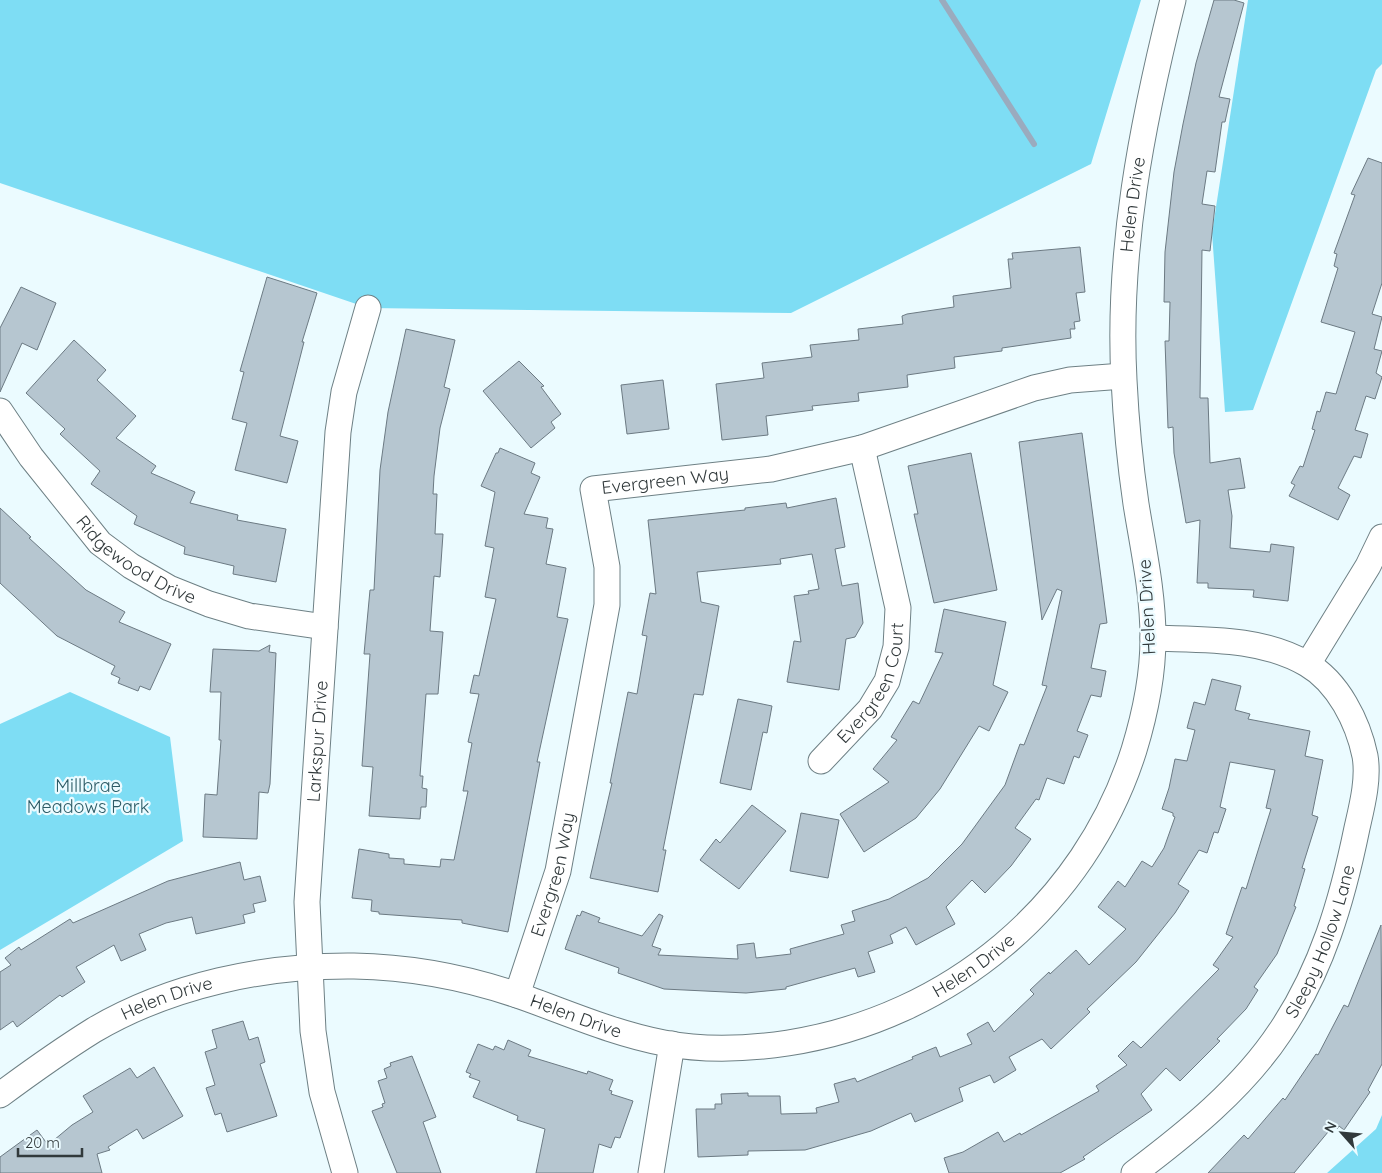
<svg xmlns="http://www.w3.org/2000/svg" width="1382" height="1173" font-family="Quicksand,sans-serif">
<style>
.green{fill:#7eddf4}
.lines{fill:none;stroke-linecap:round;stroke-linejoin:round}
.stream{stroke:#9aabbe;stroke-width:6}
.building{fill:#b6c6d0;stroke:#6c7a83}
.minor-casing{stroke:#6e8085;stroke-width:27}
.minor{stroke:#fff;stroke-width:25}
.labels{text-anchor:middle;stroke-width:4.5;stroke-linejoin:round;paint-order:stroke}
.street-label{font-size:18px;fill:#31393b;stroke:#ebfbff}
.park-label{font-size:18px;fill:#2c5b66;stroke:#ebfbff}
</style>
<rect width="100%" height="100%" fill="#ebfbff"/>
<!-- green -->
<path class="green" d="M0,0H1141L1091,164L791,313L368,308L0,183Z
M1248,0H1382V64L1376,70L1253,410L1225,412L1212,233Z
M70,692L170,737L183,841L0,950V724Z
M1382,1115V1173H1327L1376,1129Z"/>
<g class="lines">
<!-- stream -->
<path class="stream" d="M942,0L1034,144"/>
</g>
<!-- building -->
<path class="building" d="M1214,0H1234L1244,3L1219,97L1230,99L1225,122H1222L1215,172L1207,171L1202,204L1215,206L1210,251L1202,250L1200,398H1208L1210,463L1240,458L1245,488L1228,490L1232,516L1230,548L1270,552L1271,544L1294,547L1288,601L1253,597L1254,590L1208,588V583H1197L1200,520L1186,523L1174,453L1173,427L1168,428L1165,341H1169L1170,302H1164L1165,252L1174,172L1183,124L1196,63Z
M1368,158L1382,163V283L1372,314L1382,317L1374,349L1382,351L1376,373L1382,377L1375,399L1366,396L1355,430L1368,434L1361,458L1354,456L1338,488L1350,495L1338,520L1289,496L1295,485L1291,483L1300,466L1303,467L1315,430L1312,429L1317,411L1320,412L1326,392L1336,394L1355,332L1321,322L1338,268L1334,266L1337,254L1334,253L1355,195L1351,194Z
M1080,247L1085,292L1076,293L1080,321L1074,322L1075,329H1070L1071,338L1002,348V351L954,357L955,368L907,375L908,387L858,393L859,401L812,406L813,410L766,416L768,435L722,440L716,384L764,378L762,363L812,357L810,345L859,340L858,329L903,324L902,316L907,314L954,307L953,296L1011,288L1008,259H1013L1012,253Z
M267,277L317,293L302,342H304L280,436L298,441L287,483L235,470L247,423L232,419L244,372L240,371Z
M21,287L56,303L37,350L22,343L0,392V328Z
M406,329L455,340L444,387L450,389L440,428L434,476L433,494H437L435,534H443L440,577L434,576L430,631L443,632L438,694H426L420,776H423L422,788L427,789L426,807H421L420,819L369,816L373,767L362,766L370,654H364L370,590H374L380,470L388,412Z
M74,340L106,370L97,380L136,416L116,438L156,466L151,473L195,492L190,503L238,515L237,520L286,529L276,582L233,574L234,566L184,554L185,547L134,524L137,516L91,484L100,471L60,434L65,429L26,393Z
M519,361L544,386L541,387L561,414L551,422L555,428L531,448L483,391Z
M663,380L669,429L627,434L621,385Z
M1082,433L1107,623L1100,624L1091,668L1106,671L1101,697L1091,695L1077,731L1088,735L1079,758L1074,756L1064,784L1047,778L1039,800L1036,799L1015,828L1031,839L1011,866L985,893L972,880L946,907L955,924L916,945L906,927L890,935L893,943L868,952L875,972L858,977L855,968L786,987V989L746,993L664,989L618,973L619,968L565,949L577,915L580,916L582,911L600,918L598,922L642,936L659,914L663,916L652,946L661,949L658,955L738,959L737,945L754,943L756,958L791,954L790,949L844,934L841,925L855,921L852,911L889,899L928,878L962,844L1005,785L1020,744L1024,745L1047,686L1042,685L1062,591L1057,589L1042,620L1019,442Z
M500,448L535,463L531,473L540,477L524,514L548,518L546,528L553,529L546,564L566,568L557,617L568,619L537,762H540L508,932L462,923V920L379,914V912L371,911L372,900L352,898L359,849L389,854V858L404,859V864L440,867L441,859L454,860L468,791H463L472,743L468,742L479,694L470,693L474,675L479,676L496,599L485,597L494,548L485,546L495,492L481,486L496,453H498Z
M971,453L997,590L934,603L914,514H918L908,466Z
M836,498L845,547L835,549L842,586L858,583L863,623L855,637L846,639L839,690L787,682L794,641L801,642L794,596L809,594L808,591L819,589L812,554L780,559L781,564L697,572L701,602L719,606L703,695L694,694L663,850H666L658,892L590,878L612,783H610L628,692L637,694L647,636L642,635L650,593L656,594L648,520L745,510V508L786,503L787,508Z
M0,508L31,537L29,538L86,590L125,612L119,622L171,644L150,690L140,686L138,691L118,683L120,678L111,674L115,666L57,636L0,583Z
M944,609L1006,622L993,685L1008,692L989,731L979,726L940,789L916,818L864,852L840,814L889,782L873,769L897,740L891,737L913,701L919,704L943,653L935,652Z
M270,645L269,652L276,653L270,784L268,793L259,792L257,839L203,837L205,794L217,795L221,740H219L221,692H210L213,649L259,651Z
M1212,679L1241,686L1235,710L1250,714L1248,719L1310,731L1305,756L1323,760L1312,815L1318,817L1302,868L1305,869L1294,906L1296,907L1277,954L1254,987L1258,990L1246,1009L1217,1039L1220,1041L1180,1081L1166,1068L1141,1094L1152,1110L1083,1157L1085,1159L1060,1173H949L944,1158L963,1152L998,1132L1004,1142L1020,1133L1021,1135L1099,1091L1096,1086L1127,1065L1118,1056L1133,1041L1141,1048L1219,969L1213,965L1233,937L1226,934L1242,887L1246,889L1271,809L1266,808L1275,770L1230,762L1220,807L1226,809L1218,833L1214,832L1207,853L1199,850L1178,884L1189,891L1175,913L1136,962L1087,1009L1090,1012L1051,1049L1042,1039L1009,1057L1016,1070L994,1083L990,1075L959,1088L963,1101L915,1122L911,1113L871,1131L805,1150L748,1151V1155L698,1157L696,1109H715V1104H722L721,1094L748,1093V1096H780L781,1114L817,1113L816,1108L839,1102L834,1084L855,1078L857,1082L913,1059L912,1057L936,1047L940,1057L972,1044L967,1034L988,1022L994,1032L1034,994L1030,990L1049,972L1050,974L1076,950L1089,965L1126,929L1098,907L1118,881L1125,887L1142,861L1152,867L1164,848L1175,817L1173,816V813L1162,809L1169,788L1175,759L1187,761L1195,730L1187,728L1194,702L1205,705Z
M738,699L772,706L767,733L763,732L751,790L720,783Z
M752,805L786,831L739,889L700,860L716,839L720,843Z
M801,813L839,820L828,878L790,871Z
M240,862L244,880L260,876L266,901L253,904L255,912L243,915L245,923L196,934L192,917L166,923L139,934L146,950L121,961L114,945L76,967L85,982L62,997L60,995L17,1027L13,1021L0,1030V972L11,965L5,958L19,947L21,950L70,919L73,923L168,881Z
M1381,925L1382,1064L1368,1090L1370,1092L1344,1130L1339,1126L1337,1129L1333,1126L1294,1173H1208L1244,1135L1248,1139L1283,1098L1285,1100L1316,1054L1318,1055L1344,1005L1348,1007Z
M243,1021L249,1040L258,1037L265,1062L260,1064L277,1116L227,1132L221,1113L215,1115L206,1088L215,1085L205,1052L217,1048L212,1030Z
M508,1040L531,1050L528,1056L587,1074L588,1071L613,1080L609,1090L612,1091L611,1094L633,1101L620,1138L615,1137L611,1148L599,1144L593,1173H536L545,1129L517,1120L518,1116L473,1097L480,1081L469,1077L471,1074L466,1072L478,1044L493,1050L495,1046L504,1050Z
M412,1056L436,1117L423,1122L441,1173H397L372,1111L383,1107L382,1104L385,1103L378,1081L387,1078L384,1069L391,1066L390,1063Z
M154,1067L183,1116L143,1139L137,1129L108,1147L110,1150L97,1154L102,1173H0V1157L37,1130L48,1145L72,1125L93,1112L83,1096L130,1068L137,1078Z"/>
<g class="lines">
<!-- minor casing -->
<g class="minor-casing">
<g id="minor">
<path id="s1" d="M0,411L31,457L100,543L131,566L169,588L209,604L249,616L325,627"/>
<path d="M1308,664L1368,566L1382,537"/>
<path id="s2" d="M821,761L870,709L887,681L896,647L898,608L862,448"/>
<path id="s3" d="M517,995L558,871L607,605V567L593,489L771,469L862,448L1034,388L1070,380L1123,376"/>
<path id="s4" d="M0,1095C31,1072 62,1050 94,1030C171,985 265,965 354,966C409,967 464,977 517,995C566,1012 612,1033 664,1043C705,1051 748,1049 788,1043C949,1018 1085,905 1134,750C1145,714 1153,675 1153,638C1153,592 1143,548 1136,504C1130,463 1126,421 1124,380C1117,251 1142,124 1173,0"/>
<path id="s5" d="M345,1173L322,1092L313,1031L307,902L338,432L344,392L368,308"/>
<path d="M651,1173L672,1044"/>
<path id="s6" d="M1134,1173C1187,1133 1243,1088 1280,1032C1322,970 1342,901 1357,828C1362,806 1369,779 1365,756C1358,722 1338,682 1307,664C1261,637 1204,640 1153,638"/>
</g>
</g>
<!-- minor -->
<use href="#minor" class="minor"/>
</g>
<g class="labels">
<!-- street labels -->
<g class="street-label">
<text dy="6" stroke="none"><textPath href="#s4" startOffset="1858">Helen Drive</textPath></text>
<text dy="6" stroke="none"><textPath href="#s3" startOffset="591">Evergreen Way</textPath></text>
<text dy="6" stroke="none"><textPath href="#s1" startOffset="205">Ridgewood Drive</textPath></text>
<text transform="translate(1147 607) rotate(-93)" y="6">Helen Drive</text>
<text dy="6" stroke="none"><textPath href="#s2" startOffset="96">Evergreen Court</textPath></text>
<text dy="6" stroke="none"><textPath href="#s5" startOffset="436">Larkspur Drive</textPath></text>
<text dy="6" stroke="none"><textPath href="#s3" startOffset="126">Evergreen Way</textPath></text>
<text dy="6" stroke="none"><textPath href="#s6" startOffset="304">Sleepy Hollow Lane</textPath></text>
<text dy="6" stroke="none"><textPath href="#s4" startOffset="1034">Helen Drive</textPath></text>
<text dy="6" stroke="none"><textPath href="#s4" startOffset="194">Helen Drive</textPath></text>
<text dy="6" stroke="none"><textPath href="#s4" startOffset="614">Helen Drive</textPath></text>
</g>
<!-- park labels -->
<g class="park-label">
<text x="88" y="792">Millbrae<tspan x="88" dy="21">Meadows Park</tspan></text>
</g>
</g>
<!-- north arrow -->
<g transform="translate(1342 1133) rotate(297)" stroke="#ebfbff" stroke-width="4" paint-order="stroke">
<path d="M0-4L9 19L0 12L-9 19Z" fill="#31393b"/>
<text y="-8" font-size="14" font-weight="bold" text-anchor="middle" fill="#31393b">N</text>
</g>
<!-- scale -->
<path d="M18 1148v8h64v-8" fill="none" stroke="#31393b" stroke-width="2.5"/>
<text x="25" y="1148" font-size="15" fill="#31393b" stroke="#ebfbff" stroke-width="4" paint-order="stroke">20 m</text>
</svg>
